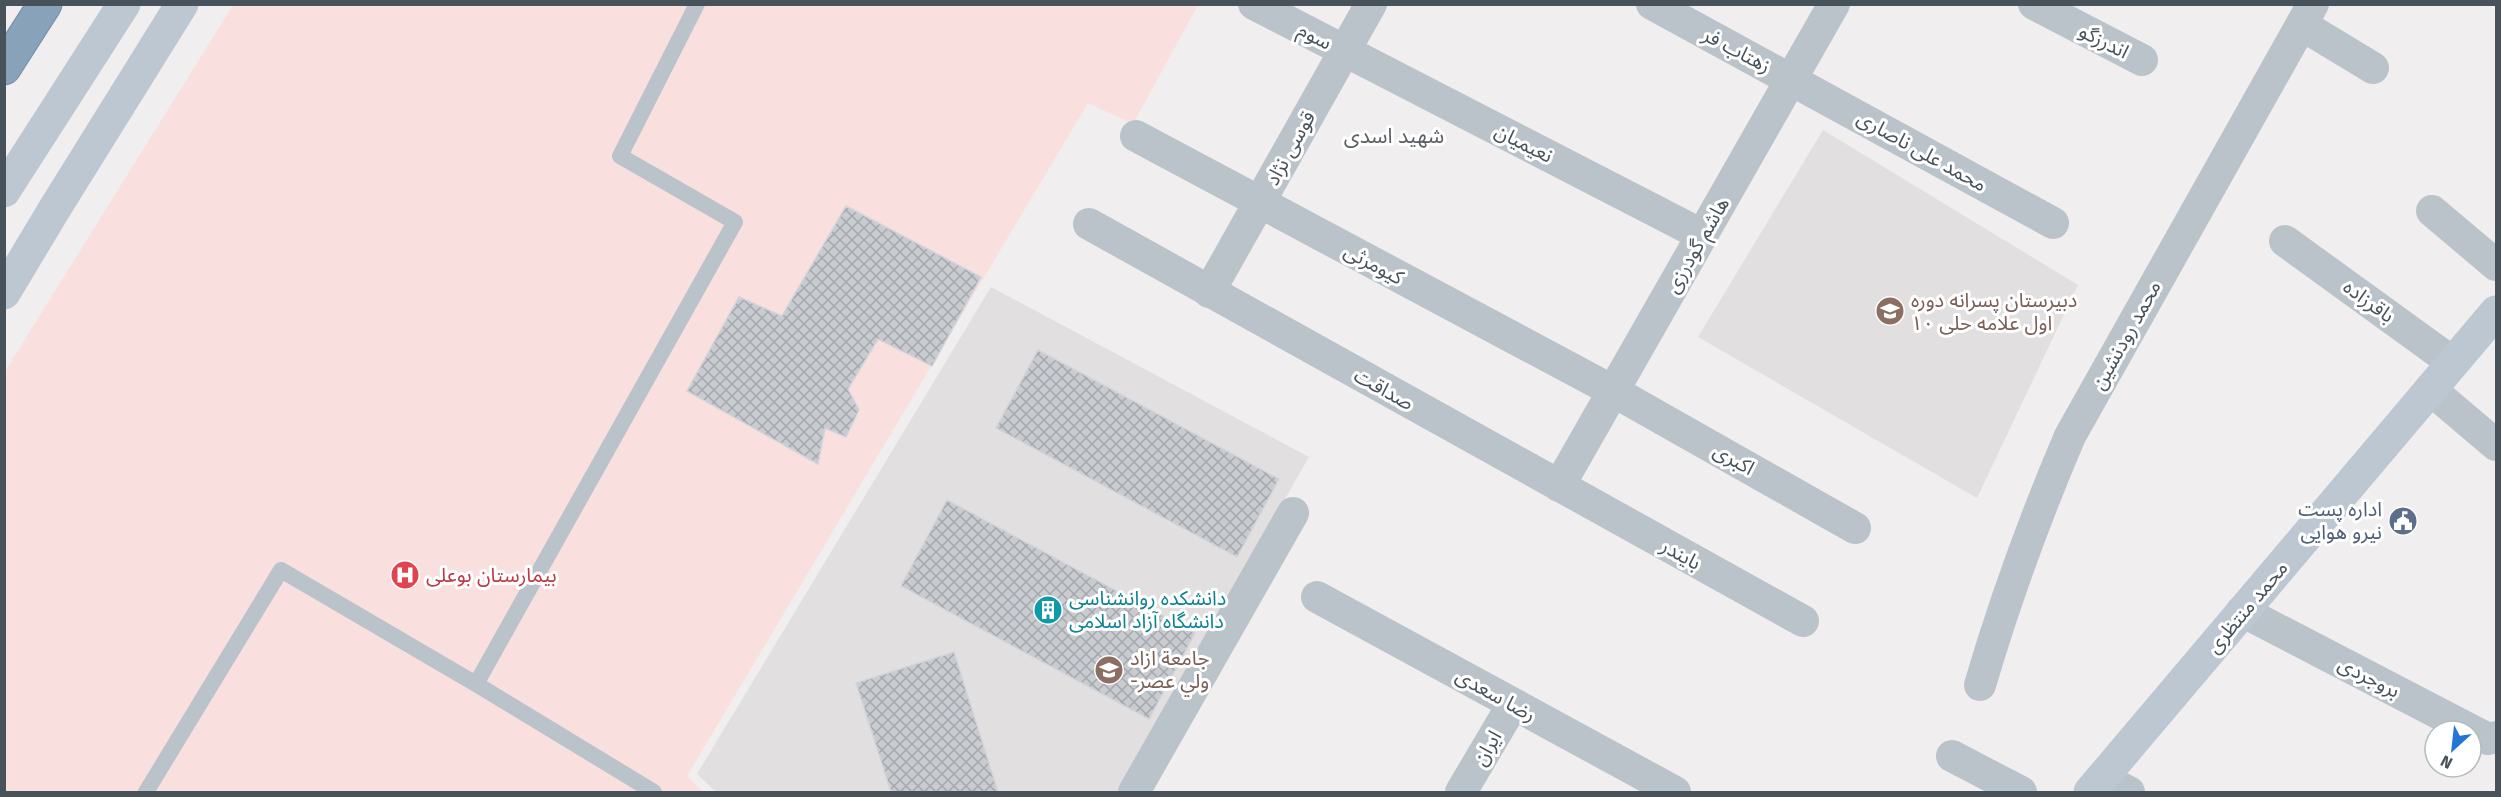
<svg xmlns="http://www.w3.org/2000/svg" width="2501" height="797" font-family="'Fira Sans','Noto Sans Arabic',sans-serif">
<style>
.education{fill:#e1dfdf}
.medical{fill:#f9e0df}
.building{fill:url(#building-cross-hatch);stroke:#d2d4d9;stroke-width:1.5}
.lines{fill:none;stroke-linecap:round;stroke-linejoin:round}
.highway-casing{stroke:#738da6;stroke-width:35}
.lane{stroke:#bac3ca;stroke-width:16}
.street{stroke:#bac3ca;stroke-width:32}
.secondary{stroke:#bcc7d1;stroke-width:33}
.highway{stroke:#88a2ba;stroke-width:33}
.labels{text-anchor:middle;stroke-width:6;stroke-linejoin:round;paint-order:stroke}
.street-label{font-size:20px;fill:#47525a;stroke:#fff}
.education-label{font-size:20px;fill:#785e54;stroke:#fff;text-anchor:start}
.service-label{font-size:20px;fill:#4e5e75;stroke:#fff;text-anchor:end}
.health-label{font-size:20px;fill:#be3a42;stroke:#fff;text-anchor:start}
.culture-label{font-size:20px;fill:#0d838f;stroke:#fff;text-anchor:start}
.neighbourhood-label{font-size:21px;fill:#5b5e62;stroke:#fff}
</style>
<defs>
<pattern id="building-cross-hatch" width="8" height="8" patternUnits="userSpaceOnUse" patternTransform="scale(1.5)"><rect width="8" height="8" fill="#c8cbd0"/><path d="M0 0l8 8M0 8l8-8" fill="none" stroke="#a4a7ac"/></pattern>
</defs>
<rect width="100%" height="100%" fill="#f0eeee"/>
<!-- education -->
<path class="education" d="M1823,130L2078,285L1977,498L1698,337Z
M991,287L1309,457L1117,792H716L697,774Z"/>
<!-- medical -->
<path class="medical" d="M233,5H1198L1133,124L1088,103L687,776L703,792H5L4,373Z"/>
<!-- building -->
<path class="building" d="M846,206L981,277L932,366L878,339L848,389L859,410L846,437L825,428L818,464L687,391L739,297L782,316Z
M1038,350L1279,479L1237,557L996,428Z
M947,500L1195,633L1149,719L901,586Z
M954,652L998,792H891L856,683Z"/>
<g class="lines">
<!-- highway casing -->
<g class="highway-casing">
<path id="highway" d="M4,68L45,4"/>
</g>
<!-- lane -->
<path class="lane" d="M476,684L735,222L620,156L697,4
M146,792L281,570L476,684L654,792"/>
<!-- street -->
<path class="street" d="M1254,4L1702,235
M1652,4L2053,223
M2034,4L2142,60
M2302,25L2373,68
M1136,136L1613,391L1855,528
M2432,211L2496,265
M1089,224L1803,621
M2285,241L2452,362
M1209,292L1371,4
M2430,389L2496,445
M1559,486L1834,4
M1317,597L1675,792
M2242,611L2488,739L2496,737
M1980,685C2005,600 2035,518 2070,436L2313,4
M1952,756L2021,792
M2103,779L2129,792
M1134,792L1293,513
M1461,792L1513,704"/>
<!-- secondary -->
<path class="secondary" d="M4,191L124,4
M4,293L55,208L182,4
M2090,792L2496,312"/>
<!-- highway -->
<use href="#highway" class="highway"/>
</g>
<!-- icons -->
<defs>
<g id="school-disc" transform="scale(1.5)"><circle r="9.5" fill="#8d6e63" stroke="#fff"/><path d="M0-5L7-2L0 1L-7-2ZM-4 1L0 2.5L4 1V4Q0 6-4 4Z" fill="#fff"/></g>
<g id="civic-disc" transform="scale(1.5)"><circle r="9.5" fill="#5c6f8a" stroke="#fff"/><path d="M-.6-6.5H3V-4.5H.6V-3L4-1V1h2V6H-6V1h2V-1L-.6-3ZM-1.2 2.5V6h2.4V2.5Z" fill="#fff"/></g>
<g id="hospital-disc" transform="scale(1.5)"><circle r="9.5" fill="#e0444e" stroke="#fff"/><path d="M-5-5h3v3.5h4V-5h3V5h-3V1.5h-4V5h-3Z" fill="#fff"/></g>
<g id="building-disc" transform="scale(1.5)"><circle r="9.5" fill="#0f9aa8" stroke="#fff"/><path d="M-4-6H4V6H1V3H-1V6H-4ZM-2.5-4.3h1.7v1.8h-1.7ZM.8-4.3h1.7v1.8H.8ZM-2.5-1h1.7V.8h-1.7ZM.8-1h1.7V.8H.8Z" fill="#fff"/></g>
<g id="university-disc" transform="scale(1.5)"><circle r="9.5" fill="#8d6e63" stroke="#fff"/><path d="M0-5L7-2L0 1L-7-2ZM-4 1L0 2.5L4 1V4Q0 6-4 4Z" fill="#fff"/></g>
</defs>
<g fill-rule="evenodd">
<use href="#school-disc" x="1890" y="311"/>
<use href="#civic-disc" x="2403" y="521"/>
<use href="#hospital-disc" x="405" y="575"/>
<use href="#building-disc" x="1048" y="610"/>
<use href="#university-disc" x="1109" y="670"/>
</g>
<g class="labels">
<!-- street labels -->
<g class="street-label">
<text transform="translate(1315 36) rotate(27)" y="7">سوم</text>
<text transform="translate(2104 41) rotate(27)" y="7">اندرزگو</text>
<text transform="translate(1737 50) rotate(28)" y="7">زهتاب فر</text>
<text transform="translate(1524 143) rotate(27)" y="7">نعیمیان</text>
<text transform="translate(1290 148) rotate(-61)" y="7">قوسی نژاد</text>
<text transform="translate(1922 151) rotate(29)" y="7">محمد علی ناصاری</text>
<text transform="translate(1697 245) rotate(-60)" y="7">هاشم گودرزی</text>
<text transform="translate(1374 264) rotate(28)" y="7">کیومرثی</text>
<text transform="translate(2369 301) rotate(36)" y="7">باقرزاده</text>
<text transform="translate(2126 335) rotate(-61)" y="7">محمد رودنشین</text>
<text transform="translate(1384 389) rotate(29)" y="7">صداقت</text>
<text transform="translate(1734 459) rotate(29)" y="7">اکبری</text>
<text transform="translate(1681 554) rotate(29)" y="7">بایندر</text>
<text transform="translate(2247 607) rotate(-50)" y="7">محمد منتظری</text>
<text transform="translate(2369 677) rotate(27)" y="7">بروجردی</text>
<text transform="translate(1496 695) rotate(29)" y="7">رضا سعدی</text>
<text transform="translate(1487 748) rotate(-60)" y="7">ایران</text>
</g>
<!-- education labels -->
<g class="education-label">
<text x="1911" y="307">دبیرستان پسرانه دوره<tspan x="1911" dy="23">اول علامه حلی ۱۰</tspan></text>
<text x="1130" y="665">جامعة ازاد<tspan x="1130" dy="23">-ولي عصر</tspan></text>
</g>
<!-- service labels -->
<g class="service-label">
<text x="2382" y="516">اداره پست<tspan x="2382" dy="23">نیرو هوایی</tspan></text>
</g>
<!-- health labels -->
<g class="health-label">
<text x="426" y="582">بیمارستان بوعلی</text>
</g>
<!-- culture labels -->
<g class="culture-label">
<text x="1069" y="605">دانشکده روانشناسی<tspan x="1069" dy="23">دانشگاه آزاد اسلامی</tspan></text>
</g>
<!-- neighbourhood labels -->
<g class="neighbourhood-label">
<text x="1394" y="143">شهید اسدی</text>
</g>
</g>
<!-- border -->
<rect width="2501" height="797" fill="none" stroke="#47525a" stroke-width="12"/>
<!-- north arrow -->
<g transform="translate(2453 749) rotate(207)"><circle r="28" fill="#ffffff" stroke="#b5babd" stroke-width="1.5"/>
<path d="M0-4.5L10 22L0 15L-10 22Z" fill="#2277d6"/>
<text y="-9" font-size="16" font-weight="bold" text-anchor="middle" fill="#47525a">N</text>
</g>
</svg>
